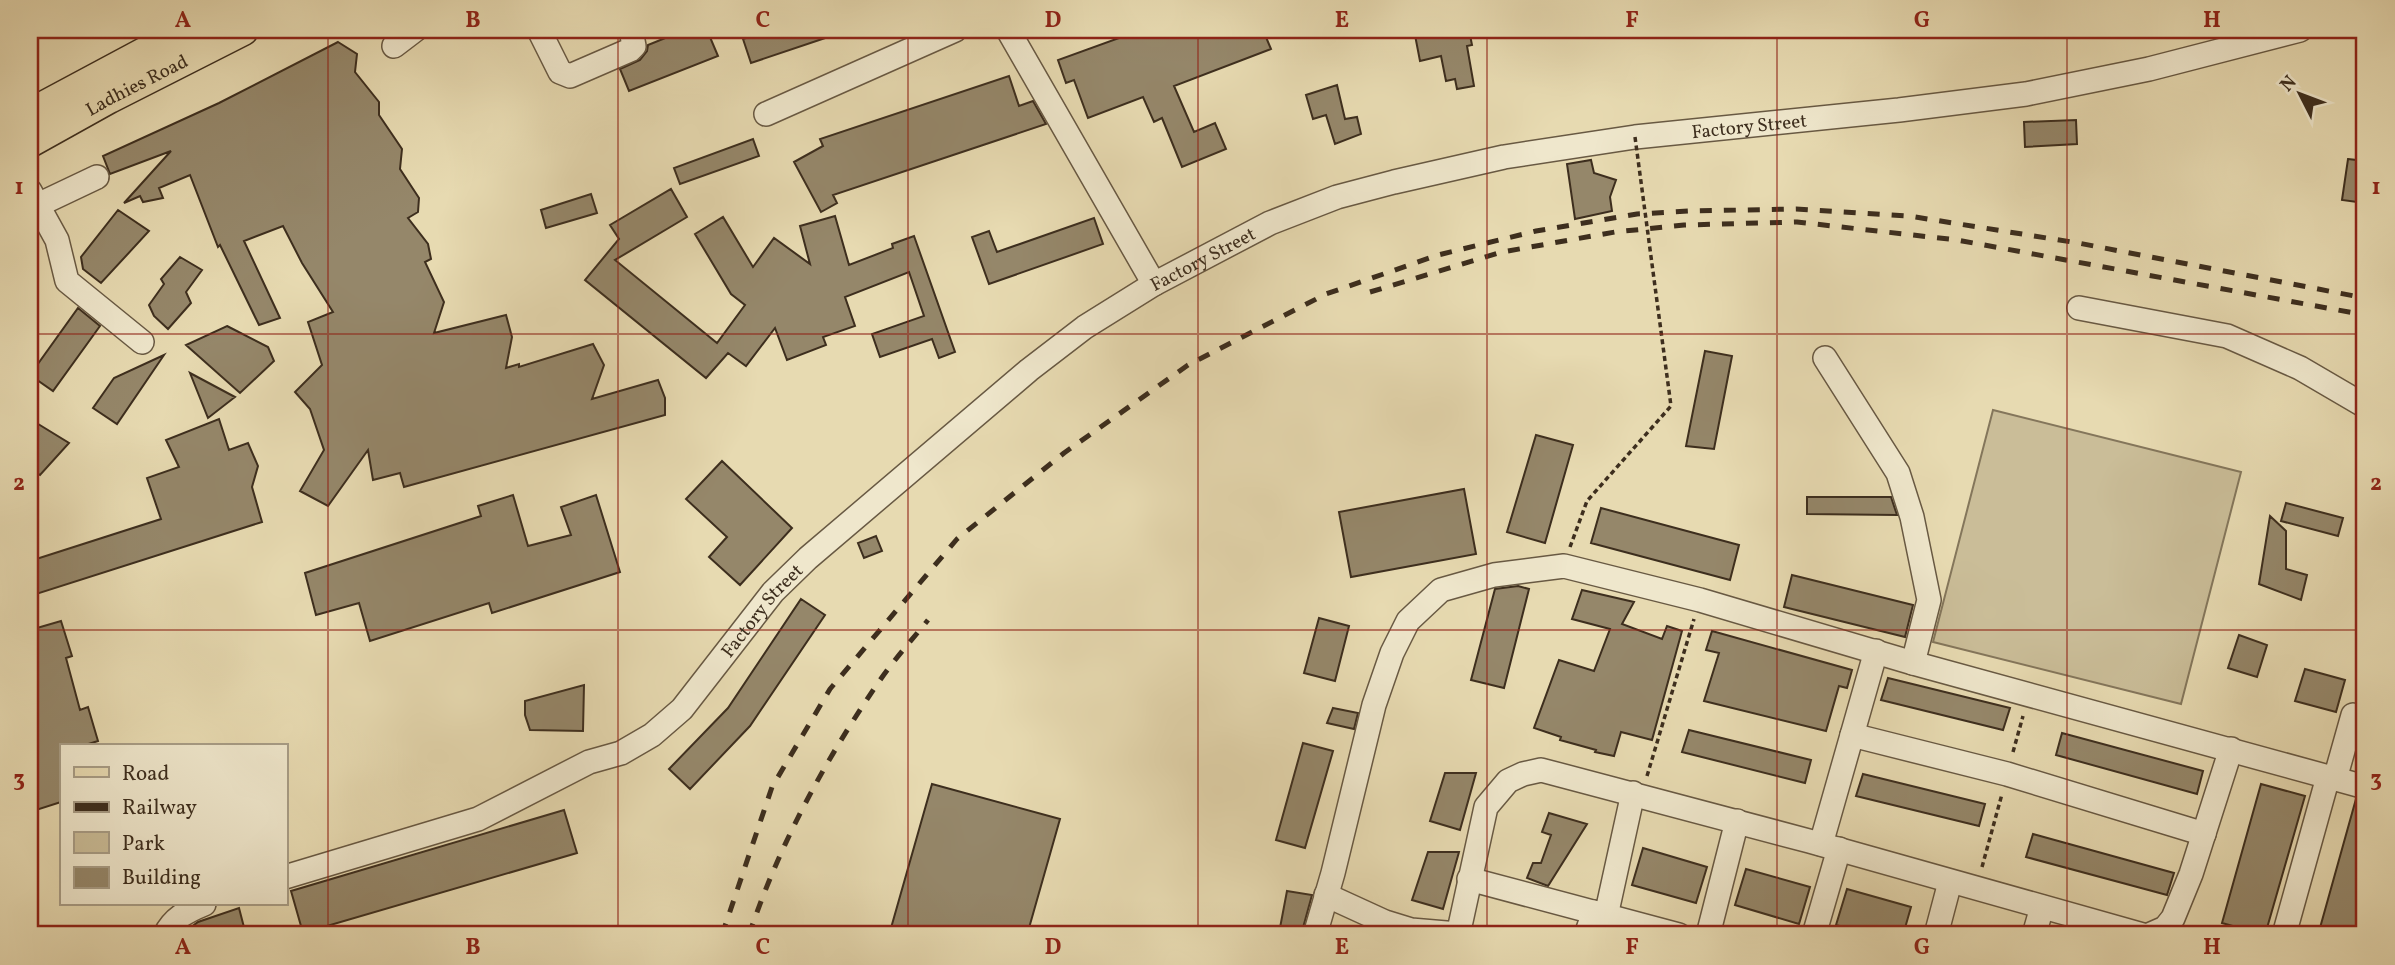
<svg xmlns="http://www.w3.org/2000/svg" width="2395" height="965" font-family="Vollkorn,serif">
<style>
.green{fill:#cabd98;stroke:#84765b;stroke-width:2}
.building{fill:#95876a;stroke:#3d2e1e;stroke-width:2}
.lines{fill:none;stroke-linecap:round;stroke-linejoin:round}
.minor-casing{stroke:#685943;stroke-width:26}
.major-casing{stroke:#3d2e1e;stroke-width:33}
.path{stroke:#3d2e1e;stroke-width:3.5;stroke-dasharray:5 3.5;stroke-linecap:butt}
.minor{stroke:#efe7cc;stroke-width:23}
.major{stroke:#e7dab1;stroke-width:30}
.rail{stroke:#3d2e1e;stroke-width:5;stroke-dasharray:12 12;stroke-linecap:butt}
.path-bridge{stroke:#3d2e1e;stroke-width:3.5;stroke-dasharray:5 3.5;stroke-linecap:butt}
.grid{fill:none;stroke:#8f2418;stroke-width:2;stroke-opacity:0.55}
.labels{text-anchor:middle;stroke-width:5;stroke-linejoin:round;paint-order:stroke}
.street-label{font-size:19px;fill:#3d2e1e;stroke:#efe7cc}
.neatline{fill:none;stroke:#8f2418;stroke-width:2.5}
.grid-label{font-size:23px;text-anchor:middle;font-weight:bold;fill:#8f2418}
</style>
<rect width="100%" height="100%" fill="#e7dab1"/>
<filter id="stains"><feTurbulence type="fractalNoise" baseFrequency=".00286" numOctaves="4"/><feColorMatrix values="0 0 0 0 .2 0 0 0 0 .09 0 0 0 0 .02 0 0 0 .5 -.17"/></filter>
<radialGradient id="worn" r=".72"><stop offset=".6" stop-color="#630" stop-opacity="0"/><stop offset="1" stop-color="#630" stop-opacity=".3"/></radialGradient>
<!-- green -->
<path class="green" d="M1993,410L2241,472L2181,704L1933,642Z"/>
<!-- building -->
<path class="building" d="M685,30H691L693,35L707,30L718,56L629,91L620,69L640,60L647,51L648,45Z
M770,30H839L840,33L751,63L743,39Z
M1141,30H1263L1271,49L1174,86L1194,132L1215,123L1226,149L1182,167L1162,118L1154,122L1143,97L1088,118L1074,80L1066,83L1058,60Z
M1414,30H1469L1472,45L1467,46L1474,86L1457,89L1455,79L1446,81L1441,56L1420,61Z
M338,42L357,54L355,72L379,102V115L402,149L400,169L419,198L418,212L408,218L428,244L431,259L425,262L444,302L434,333L506,315L512,337L506,368L519,364V367L593,344L604,365L592,399L658,380L665,398V415L404,487L400,473L373,480L368,450L328,506L300,491L324,450L310,409L295,392L322,365L308,322L333,312L302,263L283,226L244,241L280,318L259,325L220,245L218,247L190,175L159,188L163,198L143,202L140,196L124,203L171,151L110,174L103,156L219,103Z
M1009,76L1019,106L1033,101L1046,124L833,195L837,203L821,212L794,162L823,146L820,139Z
M1337,85L1345,119L1357,117L1361,134L1335,144L1326,115L1313,119L1306,95Z
M2076,120L2077,144L2025,147L2024,122Z
M753,139L759,156L680,184L674,168Z
M2348,159L2365,161V203L2342,200Z
M1591,160L1594,173L1616,180L1610,197L1612,211L1575,219L1567,164Z
M671,189L687,217L615,260L717,343L745,305L731,294L695,234L723,217L753,267L774,238L810,264L800,226L835,216L849,265L893,248L892,244L914,236L955,352L939,358L932,339L880,357L872,334L924,316L909,272L845,297L855,326L823,337L826,345L787,360L775,328L746,366L728,353L706,378L585,280L619,239L610,225Z
M591,194L597,213L546,228L541,210Z
M118,210L149,231L101,283L83,269L81,257Z
M1094,218L1103,244L989,284L972,237L989,231L997,252Z
M180,257L202,270L186,292L191,303L168,329L154,316L149,305L164,284L161,279Z
M78,308L100,326L53,391L30,375Z
M227,326L268,347L274,361L240,393L186,345Z
M1705,351L1732,356L1714,449L1686,446Z
M164,355L117,424L93,408L114,378Z
M190,373L235,397L208,418Z
M30,419L69,443L40,475L30,469Z
M219,419L229,450L248,443L258,466L252,487L262,522L30,596V561L161,519L147,478L179,467L166,440Z
M1536,435L1573,445L1545,543L1507,532Z
M722,461L792,528L740,585L709,557L727,537L686,499Z
M1464,489L1476,554L1351,577L1339,512Z
M513,495L528,546L571,535L561,507L596,495L620,572L492,613L489,603L370,641L359,603L316,615L305,573L481,516L478,506Z
M1807,497H1891L1897,515L1807,514Z
M2286,503L2343,518L2338,536L2281,521Z
M1601,508L1739,545L1730,580L1591,543Z
M2270,516L2286,531V569L2307,575L2301,600L2259,584Z
M876,536L882,551L864,558L858,543Z
M1792,575L1913,605L1905,637L1784,607Z
M1518,586L1529,589L1504,688L1471,680L1495,589Z
M1582,590L1634,602L1622,624L1662,639L1667,626L1682,631L1652,740L1621,732L1614,756L1595,752L1596,750L1560,740L1561,737L1534,728L1559,660L1594,671L1610,629L1572,619Z
M801,599L825,615L750,726L690,789L669,769L728,708Z
M1319,618L1349,626L1335,681L1304,673Z
M61,621L72,656L66,658L80,710L88,707L98,741L82,746H61V802L30,812V630Z
M1712,631L1852,670L1847,688L1839,686L1826,731L1704,701L1719,653L1706,650Z
M2239,635L2267,645L2257,677L2228,668Z
M2305,669L2345,680L2336,712L2295,701Z
M1888,678L2010,708L2003,730L1881,700Z
M584,685L583,731L530,730L525,715V701Z
M1333,708L1358,713L1354,729L1327,723Z
M1689,730L1811,760L1805,783L1682,752Z
M2062,733L2203,771L2197,794L2056,755Z
M1303,743L1333,751L1305,848L1276,840Z
M1445,773H1476L1460,830L1430,821Z
M1863,774L1985,804L1979,826L1856,796Z
M932,784L1060,819L1027,935H889Z
M2261,784L2305,796L2265,935L2222,923Z
M2356,799L2365,801V935H2318Z
M564,810L577,853L303,933L291,891Z
M1549,813L1587,824L1548,886L1527,878L1533,863H1541L1551,835L1542,832Z
M2033,834L2174,873L2167,895L2026,857Z
M1643,848L1707,867L1696,903L1632,885Z
M1428,852H1459L1443,909L1412,900Z
M1746,869L1810,887L1799,924L1735,905Z
M1847,889L1911,907L1903,935H1871L1836,925Z
M1287,891L1312,895L1301,935L1279,933Z
M239,908L246,935H181L198,922Z"/>
<g class="lines">
<!-- minor casing -->
<g class="minor-casing">
<g id="minor">
<path d="M539,30L560,72L570,76L630,50L634,46L631,30"/>
<path d="M1008,30L1154,284"/>
<path d="M394,46L415,30"/>
<path d="M766,114L955,30"/>
<path d="M30,191L57,240L67,281L142,342"/>
<path d="M38,205L97,177"/>
<path d="M2079,308L2227,336L2300,368L2365,406"/>
<path d="M1825,358L1898,473L1912,517L1929,600L1913,663"/>
<path d="M1852,735L2007,774L2204,834"/>
<path d="M2335,779L2353,715"/>
<path d="M1821,844L1876,651"/>
<path id="s1" d="M285,877L478,819L589,762L621,753L652,735L682,709L773,592L808,558L1029,370L1085,327L1154,284L1270,223L1337,197L1394,182L1504,157L1635,137L1899,110L2026,94L2149,69L2300,30"/>
<path d="M1469,879L1679,935"/>
<path d="M1326,895L1385,922L1411,930L1458,934"/>
<path d="M1606,916L1633,793"/>
<path d="M165,935C173,918 187,911 204,904"/>
<path d="M1315,935L1333,873L1374,705L1392,653L1408,621L1441,590L1494,575L1564,566L1700,600L1913,663L2365,787"/>
<path d="M1458,935L1486,807L1508,781L1523,774L1541,770L1809,841L2143,935"/>
<path d="M1586,935L1594,912"/>
<path d="M1708,935L1737,821"/>
<path d="M1814,935L1839,849"/>
<path d="M1936,935L1950,882"/>
<path d="M2034,935L2042,907"/>
<path d="M2149,935L2165,928L2173,918L2191,874L2231,749"/>
<path d="M2284,935L2328,777"/>
</g>
</g>
<!-- major casing -->
<g class="major-casing">
<g id="major">
<path d="M30,114L187,30"/>
<path id="s2" d="M30,142L109,98L243,30"/>
</g>
</g>
<!-- path -->
<path class="path" d="M1570,547L1587,501L1671,406
M2013,752L2023,716
M1647,776L1694,619
M1982,867L2002,794"/>
<!-- minor -->
<use href="#minor" class="minor"/>
<!-- major -->
<use href="#major" class="major"/>
<!-- rail -->
<path class="rail" d="M1370,292L1502,252L1615,232L1684,225L1797,222L1957,240L2365,315
M722,935L772,787L830,689L957,539L1064,453L1188,365L1326,294L1438,255L1536,231L1637,214L1689,211L1796,209L1909,216L2078,243L2365,298
M749,935C779,845 824,762 878,683C893,661 911,641 928,620"/>
<!-- path-bridge -->
<path class="path-bridge" d="M1635,137L1671,406"/>
</g>
<!-- grid -->
<path class="grid" d="M328,30V935M618,30V935M908,30V935M1198,30V935M1487,30V935M1777,30V935M2067,30V935M30,334H2365M30,630H2365"/>
<g class="labels">
<!-- street labels -->
<g class="street-label">
<text dy="7" stroke="none"><textPath href="#s2" startOffset="121">Ladhies Road</textPath></text>
<text dy="7" stroke="none"><textPath href="#s1" startOffset="1696">Factory Street</textPath></text>
<text dy="7" stroke="none"><textPath href="#s1" startOffset="1129">Factory Street</textPath></text>
<text dy="7" stroke="none"><textPath href="#s1" startOffset="562">Factory Street</textPath></text>
</g>
</g>
<!-- margin -->
<rect width="2395" height="965" fill="none" stroke="#e7dab1" stroke-width="77"/>
<!-- legend -->
<rect x="60" y="744" width="228" height="161" fill="#efe7cc" stroke="#a89d86" stroke-width="2"/>
<rect x="74" y="767" width="35" height="10" fill="#e7dab1" stroke="#a89d86" stroke-width="2"/>
<text x="122" y="780" font-size="21" fill="#3d2e1e">Road</text>
<rect x="74" y="802" width="35" height="10" fill="#3d2e1e" stroke="#a89d86" stroke-width="2"/>
<text x="122" y="814" font-size="21" fill="#3d2e1e">Railway</text>
<rect x="74" y="832" width="35" height="21" fill="#cabd98" stroke="#a89d86" stroke-width="2"/>
<text x="122" y="850" font-size="21" fill="#3d2e1e">Park</text>
<rect x="74" y="867" width="35" height="21" fill="#95876a" stroke="#a89d86" stroke-width="2"/>
<text x="122" y="884" font-size="21" fill="#3d2e1e">Building</text>
<!-- north arrow -->
<g transform="translate(2300 94) rotate(312)" stroke="#efe7cc" stroke-width="5" paint-order="stroke">
<path d="M0-5L12 26L0 18L-12 26Z" fill="#3d2e1e"/>
<text y="-10" font-size="19" font-weight="bold" text-anchor="middle" fill="#3d2e1e">N</text>
</g>
<rect x="38" y="38" width="2318" height="888" class="neatline"/>
<g class="grid-label">
<text x="183" y="27">A</text>
<text x="473" y="27">B</text>
<text x="763" y="27">C</text>
<text x="1053" y="27">D</text>
<text x="1342" y="27">E</text>
<text x="1632" y="27">F</text>
<text x="1922" y="27">G</text>
<text x="2212" y="27">H</text>
<text x="19" y="194">1</text>
<text x="2376" y="194">1</text>
<text x="19" y="490">2</text>
<text x="2376" y="490">2</text>
<text x="19" y="786">3</text>
<text x="2376" y="786">3</text>
<text x="183" y="954">A</text>
<text x="473" y="954">B</text>
<text x="763" y="954">C</text>
<text x="1053" y="954">D</text>
<text x="1342" y="954">E</text>
<text x="1632" y="954">F</text>
<text x="1922" y="954">G</text>
<text x="2212" y="954">H</text>
</g>
<rect width="100%" height="100%" filter="url(#stains)"/>
<rect width="100%" height="100%" fill="url(#worn)"/>
</svg>
